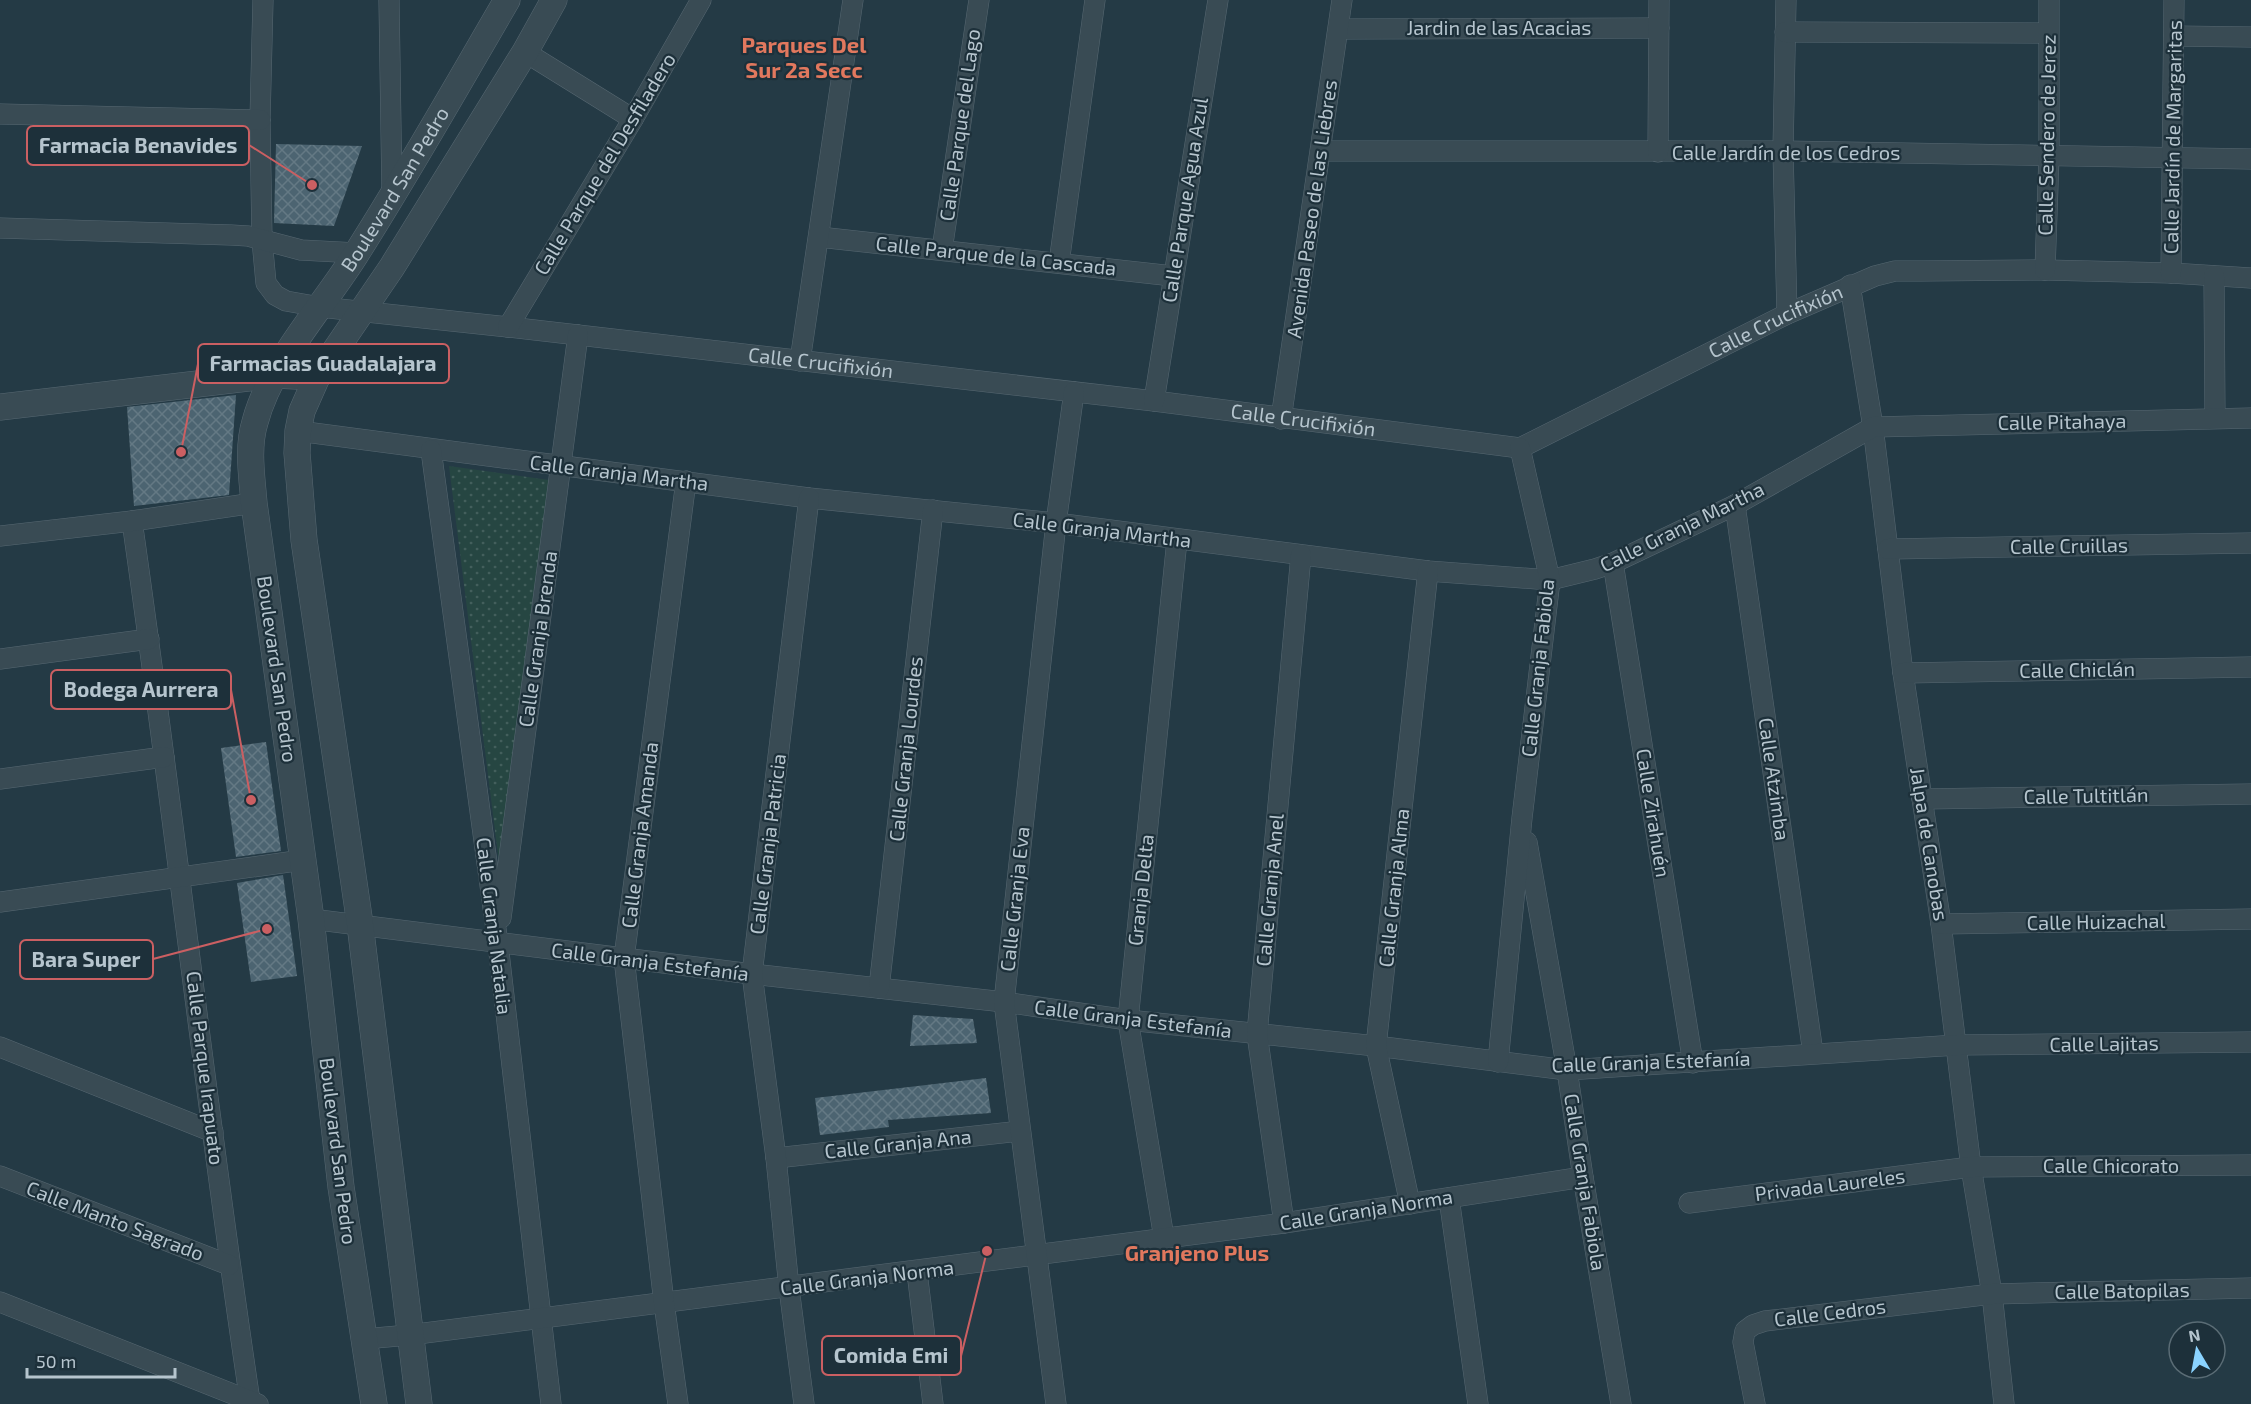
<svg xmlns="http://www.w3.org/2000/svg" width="2251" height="1404" font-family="'Exo 2',sans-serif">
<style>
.grass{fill:url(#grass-dots)}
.building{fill:url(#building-cross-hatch)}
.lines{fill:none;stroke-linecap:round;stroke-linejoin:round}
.minor-casing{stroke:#576872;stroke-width:21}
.tertiary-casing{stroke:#576872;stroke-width:27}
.minor{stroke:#394b54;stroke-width:20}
.tertiary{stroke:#394b54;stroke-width:26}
.labels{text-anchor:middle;stroke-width:4.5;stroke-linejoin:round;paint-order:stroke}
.street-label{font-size:20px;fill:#b6c5ce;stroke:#1d303a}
.quarter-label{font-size:22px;font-weight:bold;fill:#e1785e;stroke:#1d303a}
.leader{fill:none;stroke:#cb5f62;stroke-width:2}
.callout-dot{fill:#cb5f62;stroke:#1d303a;stroke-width:2}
.callout{fill:#1d303a;stroke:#cb5f62;stroke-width:2}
.callout-label{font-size:21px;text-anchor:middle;font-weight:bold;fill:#b6c5ce}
</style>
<defs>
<pattern id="grass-dots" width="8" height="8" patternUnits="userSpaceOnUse" patternTransform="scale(1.5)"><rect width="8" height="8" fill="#264642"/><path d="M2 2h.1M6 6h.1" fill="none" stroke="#435f5c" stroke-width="1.8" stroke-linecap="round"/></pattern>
<pattern id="building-cross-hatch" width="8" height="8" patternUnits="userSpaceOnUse" patternTransform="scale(1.5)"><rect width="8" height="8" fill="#4c6471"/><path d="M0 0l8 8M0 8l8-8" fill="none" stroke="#647984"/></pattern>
</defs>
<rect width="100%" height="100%" fill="#243a45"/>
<!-- grass -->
<path class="grass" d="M449,466L549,480L499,862Z"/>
<!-- building -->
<path class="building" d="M276,144L362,146L334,226L274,223Z
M236,395L229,495L134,506L127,407Z
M266,742L281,851L236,857L221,748Z
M283,875L297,976L251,982L237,883Z
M913,1015L973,1019L977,1043L910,1046Z
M986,1078L991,1113L888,1120L889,1127L820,1135L815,1098Z"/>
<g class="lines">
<!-- minor casing -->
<g class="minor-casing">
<g id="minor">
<path id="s1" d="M263,0L260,120L262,240L266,283L275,295L286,301L320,307L508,327L1154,401L1520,448L1787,314L1875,276L1895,271H1921L2045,270L2171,273L2251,278"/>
<path d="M389,0L392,194"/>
<path d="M1786,0L1783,151L1787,314"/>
<path d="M1339,29L1659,28"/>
<path d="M1785,32L2048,33"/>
<path d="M2174,36L2251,37"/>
<path d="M525,52L633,119"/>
<path d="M0,114L260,120"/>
<path d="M1321,151H1783L2251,159"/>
<path d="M1658,152L1659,0"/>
<path d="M0,228L231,235L248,236L301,250L357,253"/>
<path d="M819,237L1173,276"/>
<path d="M942,250L979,0"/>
<path d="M1059,263L1095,0"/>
<path d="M2045,270L2049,156V0"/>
<path d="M2171,273L2174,0"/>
<path d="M2214,276L2215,418"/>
<path d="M1850,285L1873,427L1903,673L1941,924L1971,1167L1992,1294L2004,1404"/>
<path d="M508,327L633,119L701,0"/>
<path d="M800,361L853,0"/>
<path d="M1154,401L1218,0"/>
<path d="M1281,419L1342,0"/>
<path d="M298,431L809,498L1056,523L1428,571L1550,580L1595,569L1613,563L1735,505L1873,427L2251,418"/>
<path d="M431,450L498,944L551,1404"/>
<path d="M1735,505L1813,1053"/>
<path d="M132,521C174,814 206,1108 250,1401"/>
<path d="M0,536L132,521L254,503"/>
<path d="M1888,549L2251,543"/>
<path d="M1613,563L1693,1063"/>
<path d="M0,659L149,639"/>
<path d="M1903,673L2251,667"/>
<path d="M0,779L164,757"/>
<path d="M1922,799L2251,794"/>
<path d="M1527,842L1567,1070L1583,1177L1621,1404"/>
<path d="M0,902L303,860"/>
<path d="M501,918L578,335"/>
<path d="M311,919L752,974L1004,1002L1128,1020L1376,1046L1567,1070L1957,1045L2251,1042"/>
<path d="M1941,924L2251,919"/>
<path d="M879,988L933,510"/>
<path d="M0,1047L213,1132"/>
<path d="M1498,1062L1522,818L1550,580L1520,448"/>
<path d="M776,1158L1020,1131"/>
<path d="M0,1176L229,1265"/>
<path d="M1449,1198L1478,1404"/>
<path d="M1689,1203L1971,1167L2251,1165"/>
<path d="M1410,1204L1376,1046L1428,571"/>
<path d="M1284,1223L1257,1034L1301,555"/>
<path d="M1164,1238L1128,1020L1177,540"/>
<path d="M917,1272L933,1404"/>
<path d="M0,1302L258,1404"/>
<path d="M364,1339L409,1335L1284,1223L1583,1177"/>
<path d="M678,1404L664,1303L624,958L686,481"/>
<path d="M804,1404L789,1288L776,1158L752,974L809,498"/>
<path d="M1056,1404L1004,1002L1056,523L1074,392"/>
<path d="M1755,1404L1743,1342L1745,1331L1753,1325L1765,1321L1992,1294L2251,1288"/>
</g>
</g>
<!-- tertiary casing -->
<g class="tertiary-casing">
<g id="tertiary">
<path d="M0,407L274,375L317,377"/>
<path id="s2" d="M374,1404L341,1187L311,919L254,503C252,477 247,448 255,422C271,361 325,305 358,251C410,169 458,84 507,0"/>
<path d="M419,1404L360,924L304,540L297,453L298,431L302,411L317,377L392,267L525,52L554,0"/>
</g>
</g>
<!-- minor -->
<use href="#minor" class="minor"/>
<!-- tertiary -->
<use href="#tertiary" class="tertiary"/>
</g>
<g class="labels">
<!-- street labels -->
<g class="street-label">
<text x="1499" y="35">Jardin de las Acacias</text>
<text transform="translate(960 125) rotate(-82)" y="7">Calle Parque del Lago</text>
<text transform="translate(2047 135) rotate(-89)" y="7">Calle Sendero de Jerez</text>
<text transform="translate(2173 137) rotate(-89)" y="7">Calle Jardín de Margaritas</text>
<text x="1786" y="160">Calle Jardín de los Cedros</text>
<text transform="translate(605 164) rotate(-59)" y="7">Calle Parque del Desfiladero</text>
<text dy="7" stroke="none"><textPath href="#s2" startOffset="1263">Boulevard San Pedro</textPath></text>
<text transform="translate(1185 200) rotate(-81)" y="7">Calle Parque Agua Azul</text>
<text transform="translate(1312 209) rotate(-82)" y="7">Avenida Paseo de las Liebres</text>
<text transform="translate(996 256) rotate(6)" y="7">Calle Parque de la Cascada</text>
<text dy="7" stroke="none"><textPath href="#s1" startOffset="1839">Calle Crucifixión</textPath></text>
<text dy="7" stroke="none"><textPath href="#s1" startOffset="849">Calle Crucifixión</textPath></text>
<text dy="7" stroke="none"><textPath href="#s1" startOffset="1335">Calle Crucifixión</textPath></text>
<text transform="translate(2062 422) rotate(-1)" y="7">Calle Pitahaya</text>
<text transform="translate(619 473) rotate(7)" y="7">Calle Granja Martha</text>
<text transform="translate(1682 527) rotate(-26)" y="7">Calle Granja Martha</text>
<text transform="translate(1102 530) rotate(7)" y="7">Calle Granja Martha</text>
<text transform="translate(2069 546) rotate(-1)" y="7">Calle Cruillas</text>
<text transform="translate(538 639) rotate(-82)" y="7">Calle Granja Brenda</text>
<text transform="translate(1538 668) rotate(-84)" y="7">Calle Granja Fabiola</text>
<text transform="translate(277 669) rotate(82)" y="7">Boulevard San Pedro</text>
<text transform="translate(2077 670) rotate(-1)" y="7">Calle Chiclán</text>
<text transform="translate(906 749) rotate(-84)" y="7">Calle Granja Lourdes</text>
<text transform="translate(1774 779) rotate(82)" y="7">Calle Atzimba</text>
<text transform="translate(2086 796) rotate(-1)" y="7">Calle Tultitlán</text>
<text transform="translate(1653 813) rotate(81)" y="7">Calle Zirahuén</text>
<text transform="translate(640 835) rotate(-83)" y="7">Calle Granja Amanda</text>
<text transform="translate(768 844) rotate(-83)" y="7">Calle Granja Patricia</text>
<text transform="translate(1929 844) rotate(81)" y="7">Jalpa de Canobas</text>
<text transform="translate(1394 888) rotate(-84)" y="7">Calle Granja Alma</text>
<text transform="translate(1141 890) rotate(-84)" y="7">Granja Delta</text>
<text transform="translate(1270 890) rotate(-85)" y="7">Calle Granja Anel</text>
<text transform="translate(1015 899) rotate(-84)" y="7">Calle Granja Eva</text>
<text transform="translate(2096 922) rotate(-1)" y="7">Calle Huizachal</text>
<text transform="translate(494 926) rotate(83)" y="7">Calle Granja Natalia</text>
<text transform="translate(650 962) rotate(7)" y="7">Calle Granja Estefanía</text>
<text transform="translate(1133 1019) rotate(7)" y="7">Calle Granja Estefanía</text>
<text transform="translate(2104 1044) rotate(-1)" y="7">Calle Lajitas</text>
<text transform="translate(1651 1062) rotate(-2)" y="7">Calle Granja Estefanía</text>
<text transform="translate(205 1068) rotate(83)" y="7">Calle Parque Irapuato</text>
<text transform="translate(898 1144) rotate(-6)" y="7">Calle Granja Ana</text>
<text transform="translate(338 1151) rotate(83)" y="7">Boulevard San Pedro</text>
<text x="2111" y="1173">Calle Chicorato</text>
<text transform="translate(1585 1182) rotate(81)" y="7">Calle Granja Fabiola</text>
<text transform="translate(1830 1185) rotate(-7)" y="7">Privada Laureles</text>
<text transform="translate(1366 1210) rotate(-9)" y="7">Calle Granja Norma</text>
<text transform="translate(115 1221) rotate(21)" y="7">Calle Manto Sagrado</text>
<text transform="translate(867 1278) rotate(-7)" y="7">Calle Granja Norma</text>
<text transform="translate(2122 1291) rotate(-1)" y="7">Calle Batopilas</text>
<text transform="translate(1830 1313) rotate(-7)" y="7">Calle Cedros</text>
</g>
<!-- quarter labels -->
<g class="quarter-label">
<text x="804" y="53">Parques Del<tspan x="804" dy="25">Sur 2a Secc</tspan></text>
<text x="1197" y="1261">Granjeno Plus</text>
</g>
</g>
<!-- callouts -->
<path class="leader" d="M312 185L249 145M181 452L198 364M251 800L231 690M267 929L153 959M987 1251L961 1356"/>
<g class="callout-dot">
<circle cx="312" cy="185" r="6"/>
<circle cx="181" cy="452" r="6"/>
<circle cx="251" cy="800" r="6"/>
<circle cx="267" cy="929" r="6"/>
<circle cx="987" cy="1251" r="6"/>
</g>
<g class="callout">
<rect x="27" y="126" width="222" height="39" rx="6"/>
<rect x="198" y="344" width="251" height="39" rx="6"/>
<rect x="51" y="670" width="180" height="39" rx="6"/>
<rect x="20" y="940" width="133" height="39" rx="6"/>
<rect x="822" y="1336" width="139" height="39" rx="6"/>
</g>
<g class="callout-label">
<text x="138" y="153">Farmacia Benavides</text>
<text x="323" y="371">Farmacias Guadalajara</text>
<text x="141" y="697">Bodega Aurrera</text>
<text x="86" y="967">Bara Super</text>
<text x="891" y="1363">Comida Emi</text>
</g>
<!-- north arrow -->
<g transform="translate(2197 1350) rotate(350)"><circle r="28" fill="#1d303a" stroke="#5a6c75" stroke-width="1.5"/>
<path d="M0-4.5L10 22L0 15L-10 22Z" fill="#8ad3ff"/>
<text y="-9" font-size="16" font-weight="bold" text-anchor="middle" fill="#b6c5ce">N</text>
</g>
<!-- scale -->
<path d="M27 1368v9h148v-9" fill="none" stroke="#b6c5ce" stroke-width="3"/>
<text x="36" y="1368" font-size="18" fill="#b6c5ce" stroke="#1d303a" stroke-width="4.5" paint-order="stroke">50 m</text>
</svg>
